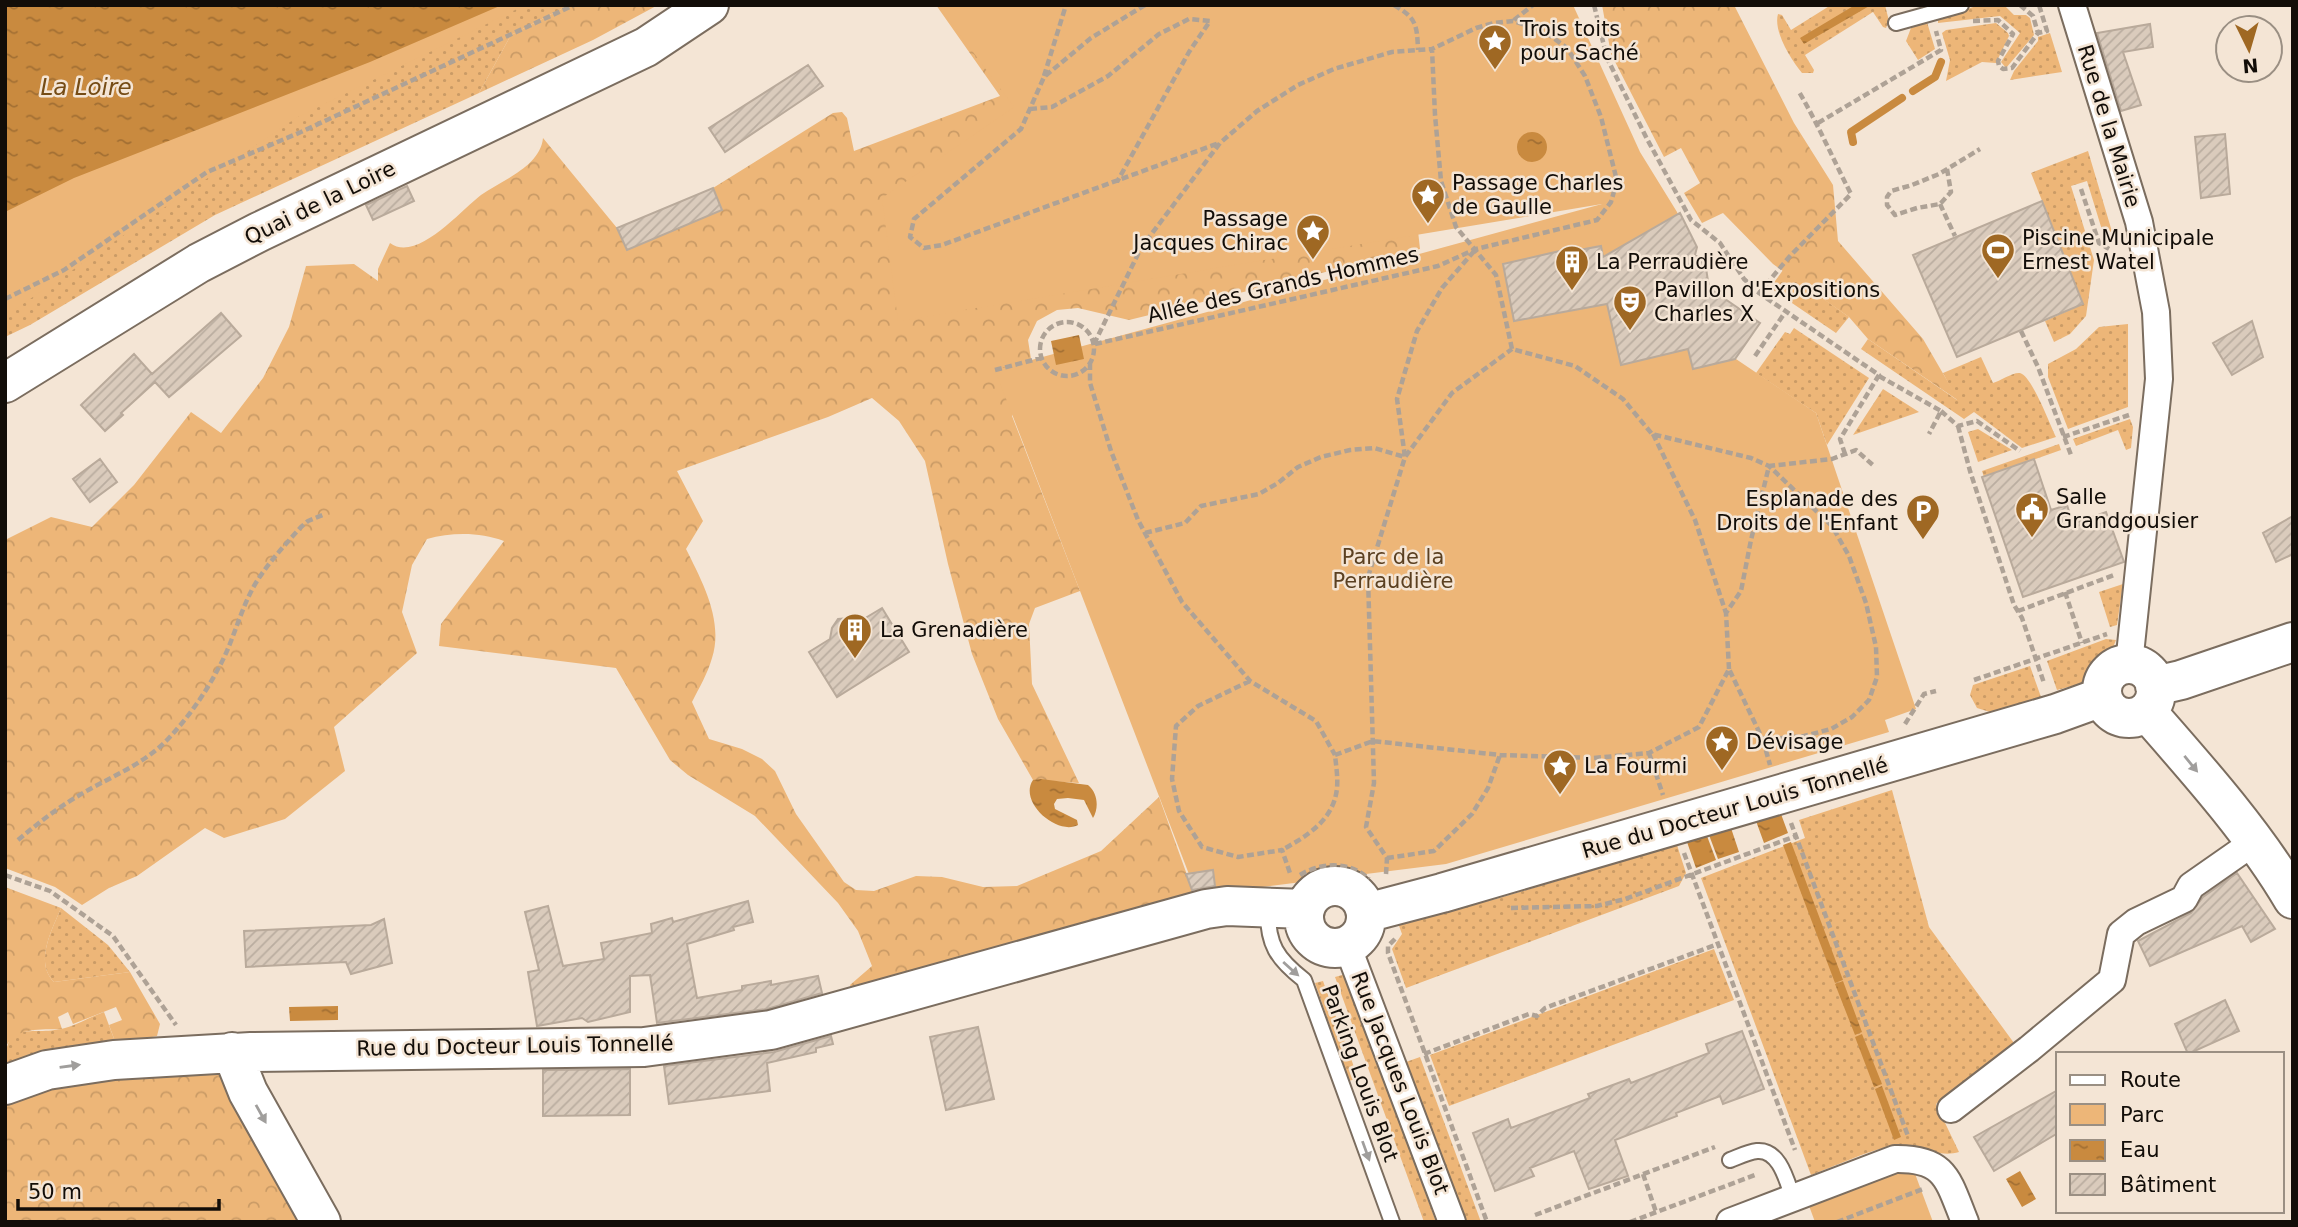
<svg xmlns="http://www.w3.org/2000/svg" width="2298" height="1227" font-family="'DejaVu Sans',sans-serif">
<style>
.grass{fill:url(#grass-dots)}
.forest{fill:url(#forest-crowns)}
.park{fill:#edb678}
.water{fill:url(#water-ripples)}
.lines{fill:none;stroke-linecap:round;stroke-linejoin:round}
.stream{stroke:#c98a3f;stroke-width:8}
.building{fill:url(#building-hatch);stroke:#b9aa9b;stroke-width:2}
.lane-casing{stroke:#7b6d5f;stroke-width:18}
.street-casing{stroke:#7b6d5f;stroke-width:30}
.secondary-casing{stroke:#7b6d5f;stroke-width:42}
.primary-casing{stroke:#7b6d5f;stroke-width:42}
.path{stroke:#aea296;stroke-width:4.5;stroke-dasharray:7 3.5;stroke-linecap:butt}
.lane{stroke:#fff;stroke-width:14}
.street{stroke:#fff;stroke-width:26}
.secondary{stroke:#fff;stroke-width:38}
.primary{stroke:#fff;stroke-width:38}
.oneway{fill:#a09e9c}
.labels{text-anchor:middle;stroke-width:5;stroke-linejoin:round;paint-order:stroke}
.poi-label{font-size:21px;fill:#120d08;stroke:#f4e5d5;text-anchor:start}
.street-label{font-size:21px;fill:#120d08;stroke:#f4e5d5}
.park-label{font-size:21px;fill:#5b4021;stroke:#f4e5d5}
.water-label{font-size:23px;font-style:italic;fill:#764c15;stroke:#f4e5d5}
</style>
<defs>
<pattern id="grass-dots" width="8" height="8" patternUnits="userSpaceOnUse" patternTransform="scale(1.75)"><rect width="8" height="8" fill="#edb678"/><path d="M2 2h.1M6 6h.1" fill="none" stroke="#ca9b66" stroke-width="1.8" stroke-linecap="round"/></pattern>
<pattern id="forest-crowns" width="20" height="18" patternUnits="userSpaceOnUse" patternTransform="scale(1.75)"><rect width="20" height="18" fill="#edb678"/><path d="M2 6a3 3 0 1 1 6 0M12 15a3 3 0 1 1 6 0" fill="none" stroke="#ca9b66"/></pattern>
<pattern id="water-ripples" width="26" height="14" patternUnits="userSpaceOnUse" patternTransform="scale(1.75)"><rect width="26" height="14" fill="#c98a3f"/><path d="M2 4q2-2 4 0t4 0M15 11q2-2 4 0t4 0" fill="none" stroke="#a26f33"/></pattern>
<pattern id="building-hatch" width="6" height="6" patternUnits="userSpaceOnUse" patternTransform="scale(1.75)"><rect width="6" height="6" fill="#dacbbc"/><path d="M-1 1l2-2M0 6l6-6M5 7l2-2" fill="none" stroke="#baada0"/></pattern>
</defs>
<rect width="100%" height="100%" fill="#f4e5d5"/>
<!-- grass -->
<path class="grass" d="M502,5H569L511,35L479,93L215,215L30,325L5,337V212Z
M1831,5H1885L1889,21L1886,28L1883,27L1873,12L1805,55L1814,70L1813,73H1802C1791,60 1773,31 1778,14L1782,15L1791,30Z
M1979,5H2004L2014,15H2026L2030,18L2034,35L2006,68L2001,62L2020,33L2000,16L1938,23V19Z
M1927,22L1935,49L1918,60L1906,41L1911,28Z
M1996,23L2008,33L2009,36L1996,63L1982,62L1946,81L1950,60L1942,33L1946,30Z
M2050,33L2062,72L2010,80L2014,71L2038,41V37Z
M2088,151L2113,235L2106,243L2087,181L2071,186L2094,260L2086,316L2070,334L2054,342L2045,321L2083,304L2031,173Z
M1783,270L1849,317L1836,333L1770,288Z
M2128,324V407L2068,429L2048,377V364L2076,349L2099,327Z
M1794,328L1869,378L1827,445L1816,413L1756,373L1785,332L1790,334Z
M1868,339L1957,400L1943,373L1981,357L1993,383C2000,381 2013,372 2020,373C2032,376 2050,425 2056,437L2022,448L1974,412L1964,419L1861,349Z
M1883,389L1919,412L1853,435Z
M2130,419L2133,427L2131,448L2126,450L2118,430L2076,446L2073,439Z
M1978,429L2012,450L1978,462L1968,432Z
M2059,444L2061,450L1984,477L1982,471Z
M2123,584L2117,625L2110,627L2099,592Z
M2106,639L2116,640L2112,650L2099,660L2089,677L2080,684L2057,690L2047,661Z
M2030,666L2041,697L1990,712L1977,708L1970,695L1973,685Z
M1892,790L1929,927L2014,1043L1936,1104L1959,1152C1941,1158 1914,1146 1894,1146C1879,1146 1828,1169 1811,1175L1701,878L1805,838L1799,820Z
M1677,845L1686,873L1679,886L1406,988L1392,949L1402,934L1398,923L1496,899Z
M61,908L108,945L130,972L54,982C34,962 52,930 61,908Z
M1714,949L1734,1000L1449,1106L1430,1055Z
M1346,974L1436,1222H1424L1335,977Z
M1323,981L1358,1078L1349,1081L1315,983Z
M104,1012L116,1044L5,1069C5,1018 26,1036 61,1029C75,1026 90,1017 104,1012Z
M1420,1057L1481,1222H1466L1406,1062Z"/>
<!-- forest -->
<path class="forest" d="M569,5H658L593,40L479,93L511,35Z
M936,5H1299L1403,95L1420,249L1129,320L1078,308L1057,310L1037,321L1028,340L1034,378L1012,416L1080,591L1035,608L1029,624L1032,684L1079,783L1033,780L998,719L972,654L948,564L925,461L899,421L872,398L828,417L677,471L703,521L686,549C702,581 724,621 712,658C708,673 699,688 692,702L709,739L742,749L762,759L775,771L796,814L844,882L856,890L874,891L916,876L942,877L983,887L1017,886L1101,851L1159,797L1195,897L852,990L850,985L872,966L858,931L838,903L755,816L688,775L670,760L616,668L439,646L441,624L504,541C480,532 452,532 427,539L412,565L402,612L417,653L334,727L345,771L285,819L224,838L205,828L137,876L109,888L82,905L55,887L5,868V540L51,517L92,527L134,485L191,412L221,433L263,378L289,327L306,266L354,264L378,281V269L390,243C417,263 461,210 481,195C502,180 540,167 543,138L617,228L627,250L721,210L713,188L833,113L842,112L847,118L854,151L1000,96Z
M1602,5H1734L1794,123L1833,185L1838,241L1923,339L1959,401L1868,339L1849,317L1773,264L1723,213L1702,223L1684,193L1700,183L1681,148L1664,157L1611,54Z
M5,887L61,908C52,930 34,962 54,982L130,972L160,1024L157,1036L116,1044L109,1025L122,1020L116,1007L73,1024L68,1012L58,1017L62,1029C41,1030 16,1026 5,1048Z
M228,1071L316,1222H5V1096L47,1081Z"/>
<!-- park -->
<path class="park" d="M5,5H525L296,118L5,316Z
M938,5H1573L1640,152L1677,212L1733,357L1816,413L1916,709L1885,720L1889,732L1446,864L1197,895L995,370L1602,204L898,321L882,198L1014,107Z
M1901,1169L1914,1171L1933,1222H1815L1808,1203Z"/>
<!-- water -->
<path class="water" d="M5,5H502L370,62L74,178L5,212Z
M1855,5H1871L1804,44L1800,38Z
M1517 147a15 15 0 1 1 30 0a15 15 0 1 1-30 0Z
M1079,335L1084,359L1056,365L1051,341Z
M1041,779L1088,785C1098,793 1099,808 1093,818L1084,800L1068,798L1057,799L1054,804L1055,809L1077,820L1078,825C1057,836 1018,802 1033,780Z
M1781,814L1788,833L1764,843L1756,821Z
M1731,828L1739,852L1718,859L1709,835Z
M1707,836L1716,860L1696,868L1687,842Z
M1791,842L1843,980L1835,983L1783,845Z
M1843,981L1862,1032L1855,1035L1835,984Z
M338,1006V1020L290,1021L289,1007Z
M1862,1034L1882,1084L1874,1087L1855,1037Z
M1882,1086L1901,1137L1894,1140L1875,1089Z
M2020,1171L2036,1199L2022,1207L2006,1179Z"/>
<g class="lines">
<!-- stream -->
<path class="stream" d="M1913,91L1935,77L1941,62
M1853,142L1851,132L1902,98"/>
</g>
<!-- building -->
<path class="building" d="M2150,24L2153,47L2123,52L2141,105L2121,111L2097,33Z
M808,65L823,86L725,152L709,128Z
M2225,134L2230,194L2201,198L2195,137Z
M407,186L414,201L373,220L366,205Z
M713,188L722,210L627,250L617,228Z
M2042,201L2083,304L1957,357L1913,255Z
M1680,213L1697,247L1695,255L1705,261L1709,288L1760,323L1735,359L1693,369L1688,349L1621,365L1607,304L1514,321L1503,264L1573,248L1574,251L1601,246L1603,257Z
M221,313L241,336L169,397L155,382L121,413L123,415L105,431L81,405L134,354L152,374Z
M2252,321L2263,357L2232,375L2213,343Z
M100,459L117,482L90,502L73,479Z
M2034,459L2051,510L2067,505L2073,524L2106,512L2124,562L2023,597L1982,477Z
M2293,516V554L2276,562L2263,533Z
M882,608L909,652L837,697L809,652L830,639L832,628L838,619L850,618L857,623Z
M1213,870L1215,886L1192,890L1186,874Z
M2237,873L2275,929L2251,942L2242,926L2150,966L2138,941L2191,913L2203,897Z
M748,901L753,922L733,927L734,930L687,944L697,998L742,990V986L771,981V985L818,976L822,993L767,1009L657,1023L650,975L630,976V1012L588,1022L582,1018L537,1026L528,972L539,970L525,912L548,906L563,966L604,959L601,943L652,933L651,924L672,918L673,922Z
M384,919L392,963L351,974L346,962L246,967L244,931L371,925Z
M2225,1000L2239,1031L2188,1054L2175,1024Z
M978,1027L994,1099L946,1110L930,1037Z
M1742,1031L1764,1089L1723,1104L1720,1096L1676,1113L1677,1116L1615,1140L1628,1176L1589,1189L1574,1151L1530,1168L1534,1176L1495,1191L1473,1133L1508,1119L1511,1128L1590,1098L1588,1094L1629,1079L1631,1083L1709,1053L1706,1044Z
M831,1036L833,1044L816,1048V1052L767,1063L770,1091L669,1104L664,1066L774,1052Z
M630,1069V1115L543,1116V1070Z
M2058,1090V1133L1994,1171L1974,1137Z"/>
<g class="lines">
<!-- lane casing -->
<g class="lane-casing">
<path id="lane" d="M1896,23L1961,5
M1268,909C1267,944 1277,959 1304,980L1392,1222
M1730,1160C1738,1157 1748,1152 1757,1151C1780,1149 1787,1182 1793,1198"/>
</g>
<!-- street casing -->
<g class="street-casing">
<path id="street" d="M2072,5L2139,222L2156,312L2159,379L2129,664
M1347,945L1452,1222
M1951,1109L2029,1049L2112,980L2121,934L2136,922L2184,899L2191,886L2254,842
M1730,1222L1895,1159C1946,1158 1948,1180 1965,1222"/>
</g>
<!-- secondary casing -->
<g class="secondary-casing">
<path id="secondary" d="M2102 691a27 27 0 1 1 54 0a27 27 0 1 1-54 0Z
M2155,686L2181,680L2293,642
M2147,712C2197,769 2255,834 2293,899
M1304 917a31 31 0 1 1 62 0a31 31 0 1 1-62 0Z
M1366,913L1442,893L2055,714L2102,697
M232,1052L248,1092L321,1222
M5,1085L47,1070L114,1060L251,1052L644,1047L771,1030L1206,909L1227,906L1305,909"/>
</g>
<!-- primary casing -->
<g class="primary-casing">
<path id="primary" d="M5,383L199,263L259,232L646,47L709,5"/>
</g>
<!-- path -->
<path class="path" d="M1145,5L1091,38L1044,77L1021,129L914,219L910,237L924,248L942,245L1219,143
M1394,5C1416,18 1417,24 1418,50
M1594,5L1607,58L1646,137L1691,220L1720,243L1744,279L1759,293L1879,375L1840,439L1845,454
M2020,5L2033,16L2038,33
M1514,20L1533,5
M1973,21L1998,20L2013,34L1998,61L1999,66L2003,69L2012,68L2038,33L2047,31L2039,5
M1044,76L1066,5
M1030,109L1052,107L1108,76L1159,34L1189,19L1210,21L1189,52L1117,182
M1818,123L1941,50L1936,31
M1947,169L1951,192L1940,204L1917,208L1895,215L1887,205V197L1891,191L1912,185L1939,174L1980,149
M2081,189L2099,243L2109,249
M1940,204L1955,236
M1759,293L1790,256L1851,194C1833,159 1818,124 1798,90
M5,299L64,270L207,172L301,132L574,5
M1040 349a27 27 0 1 1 54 0a27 27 0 1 1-54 0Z
M2021,331L2038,367L2071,455
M1094,344L1141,248L1220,143L1257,111L1298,85L1334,69L1392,52L1432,49L1435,115L1441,181L1456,227L1496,275L1512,349L1575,366L1623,399L1652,434L1751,458L1769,466L1832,526L1849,556L1866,603L1876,647L1877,677L1869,700L1852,717L1831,729L1804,736L1763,740L1729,669L1699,727L1649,753L1594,758L1500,755L1373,741L1335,755C1336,765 1338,777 1337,788C1334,820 1307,836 1282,850
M1095,344L1438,266L1476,249L1597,220L1611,202L1617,181L1601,117L1585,76L1567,48L1544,31L1513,21L1494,23L1476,28L1432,49
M1755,356L1786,311
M1090,363V383L1111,451L1138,520L1182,602L1250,681L1316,721L1335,755
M995,370L1041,358
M1879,376L1941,411L1929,434
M1941,411L1958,426L1977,421L2020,451
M1958,426L1970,471L2014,605L2022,618L2044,683
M1653,434L1695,520L1726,613
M2063,437L2129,415
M1145,533L1185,523L1201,506L1259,494L1278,483L1298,467L1321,457L1350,450L1374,448L1405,457L1452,393L1512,349
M2065,592L2082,643
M2018,611L2114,575
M1729,669L1726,613L1741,591L1751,540L1769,466L1832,459L1856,450L1874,466
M1974,680L2107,634
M1250,681L1198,706L1176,726L1172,779L1179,811L1202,847L1238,857L1282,850L1291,876
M1905,724L1924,694L1936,691
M1763,740L1770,765
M1649,753L1663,795
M1791,823L1908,1136
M18,840C37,824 56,809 78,796C109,777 142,766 168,739C187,719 205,694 218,669C233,643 239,613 254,586C267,564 284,546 301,527L308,521L325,514
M1684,853L1795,1150
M1387,858L1434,851L1472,814L1488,788L1500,755
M1386,874L1387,858L1366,827L1374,783L1368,577L1405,457L1397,399L1417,331L1442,288L1476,249
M5,875L50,891L113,936L176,1025
M1300,875C1321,862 1350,861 1369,879
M1511,908L1597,906L1625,899L1796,836
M1395,939L1388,946V953L1487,1222
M1300,941L1303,947L1324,963
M1424,1054L1529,1014L1537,1016L1545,1008L1718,944
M1643,1174L1656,1212
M1535,1215L1715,1147
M1630,1222L1755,1175
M1837,1222L1923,1189"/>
<!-- lane -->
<use href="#lane" class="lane"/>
<!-- street -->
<use href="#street" class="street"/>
<!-- secondary -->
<use href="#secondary" class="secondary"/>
<!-- primary -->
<use href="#primary" class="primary"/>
</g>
<!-- one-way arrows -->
<defs><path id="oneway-solid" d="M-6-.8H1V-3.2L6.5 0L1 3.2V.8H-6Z" transform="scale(1.75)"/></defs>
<g class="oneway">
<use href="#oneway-solid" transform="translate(2191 764) rotate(51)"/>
<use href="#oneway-solid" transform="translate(1291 969) rotate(42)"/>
<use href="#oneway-solid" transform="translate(70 1066) rotate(-8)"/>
<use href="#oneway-solid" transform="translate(261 1114) rotate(61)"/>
<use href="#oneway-solid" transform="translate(1366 1151) rotate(70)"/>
</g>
<!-- icons -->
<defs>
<g id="sight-pin" transform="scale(1.75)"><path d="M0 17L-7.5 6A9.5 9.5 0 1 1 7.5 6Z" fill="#9f6823" stroke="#f4e5d5"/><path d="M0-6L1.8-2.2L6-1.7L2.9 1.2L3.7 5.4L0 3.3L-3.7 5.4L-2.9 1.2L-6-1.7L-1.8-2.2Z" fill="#fff"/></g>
<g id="stadium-pin" transform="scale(1.75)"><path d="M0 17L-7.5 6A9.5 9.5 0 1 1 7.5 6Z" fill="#9f6823" stroke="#f4e5d5"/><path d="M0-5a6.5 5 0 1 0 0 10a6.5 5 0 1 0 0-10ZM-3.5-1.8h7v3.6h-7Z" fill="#fff"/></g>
<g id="building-pin" transform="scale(1.75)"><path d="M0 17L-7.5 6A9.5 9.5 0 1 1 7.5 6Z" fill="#9f6823" stroke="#f4e5d5"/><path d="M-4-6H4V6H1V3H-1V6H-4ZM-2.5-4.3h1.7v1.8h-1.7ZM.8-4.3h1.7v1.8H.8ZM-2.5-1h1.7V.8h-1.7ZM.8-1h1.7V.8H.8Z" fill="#fff"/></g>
<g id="theatre-pin" transform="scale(1.75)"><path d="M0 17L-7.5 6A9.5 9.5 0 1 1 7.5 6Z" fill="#9f6823" stroke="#f4e5d5"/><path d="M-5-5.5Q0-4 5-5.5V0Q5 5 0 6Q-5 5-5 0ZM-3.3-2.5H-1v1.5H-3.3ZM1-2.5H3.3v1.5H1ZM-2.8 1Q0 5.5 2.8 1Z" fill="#fff"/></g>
<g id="civic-pin" transform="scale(1.75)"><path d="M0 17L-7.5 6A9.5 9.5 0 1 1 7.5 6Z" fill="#9f6823" stroke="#f4e5d5"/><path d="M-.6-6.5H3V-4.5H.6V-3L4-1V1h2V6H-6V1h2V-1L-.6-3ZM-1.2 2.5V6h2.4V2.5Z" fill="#fff"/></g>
<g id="parking-pin" transform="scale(1.75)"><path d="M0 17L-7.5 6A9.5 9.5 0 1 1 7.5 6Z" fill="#9f6823" stroke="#f4e5d5"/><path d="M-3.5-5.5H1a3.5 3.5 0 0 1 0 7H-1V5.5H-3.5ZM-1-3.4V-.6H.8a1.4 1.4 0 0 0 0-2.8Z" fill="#fff"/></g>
</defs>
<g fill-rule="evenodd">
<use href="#sight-pin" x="1495" y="41"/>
<use href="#sight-pin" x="1428" y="195"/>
<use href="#sight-pin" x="1313" y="231"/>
<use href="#stadium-pin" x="1998" y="250"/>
<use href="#building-pin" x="1572" y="262"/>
<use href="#theatre-pin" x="1630" y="302"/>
<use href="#civic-pin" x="2032" y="509"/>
<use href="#parking-pin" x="1923" y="511"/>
<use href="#building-pin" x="855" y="630"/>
<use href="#sight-pin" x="1722" y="742"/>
<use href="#sight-pin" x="1560" y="766"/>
</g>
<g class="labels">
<!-- poi labels -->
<g class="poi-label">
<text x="1520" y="36">Trois toits<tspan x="1520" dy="24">pour Saché</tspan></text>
<text x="1452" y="190">Passage Charles<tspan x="1452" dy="24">de Gaulle</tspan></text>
<text x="1288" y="226" text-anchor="end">Passage<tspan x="1288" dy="24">Jacques Chirac</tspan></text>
<text x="2022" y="245">Piscine Municipale<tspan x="2022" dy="24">Ernest Watel</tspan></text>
<text x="1596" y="269">La Perraudière</text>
<text x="1654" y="297">Pavillon d'Expositions<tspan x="1654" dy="24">Charles X</tspan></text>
<text x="2056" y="504">Salle<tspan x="2056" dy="24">Grandgousier</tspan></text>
<text x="1898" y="506" text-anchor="end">Esplanade des<tspan x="1898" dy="24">Droits de l'Enfant</tspan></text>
<text x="880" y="637">La Grenadière</text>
<text x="1746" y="749">Dévisage</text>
<text x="1584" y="773">La Fourmi</text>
</g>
<!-- street labels -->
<g class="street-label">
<text transform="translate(2109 126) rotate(73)" y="7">Rue de la Mairie</text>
<text transform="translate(320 203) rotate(-26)" y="7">Quai de la Loire</text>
<text transform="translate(1283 285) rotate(-13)" y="7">Allée des Grands Hommes</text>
<text transform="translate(1735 808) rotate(-16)" y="7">Rue du Docteur Louis Tonnellé</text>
<text transform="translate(515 1046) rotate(-1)" y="7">Rue du Docteur Louis Tonnellé</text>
<text transform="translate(1360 1073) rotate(70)" y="7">Parking Louis Blot</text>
<text transform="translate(1400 1083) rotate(69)" y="7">Rue Jacques Louis Blot</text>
</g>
<!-- park labels -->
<g class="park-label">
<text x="1393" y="564">Parc de la<tspan x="1393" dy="24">Perraudière</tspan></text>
</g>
<!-- water labels -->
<g class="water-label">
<text x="86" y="95">La Loire</text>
</g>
</g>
<!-- border -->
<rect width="2298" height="1227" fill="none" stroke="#120d08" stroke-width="14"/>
<!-- legend -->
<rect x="2056" y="1052" width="228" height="161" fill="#f4e5d5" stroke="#9a8f83" stroke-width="2"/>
<rect x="2070" y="1075" width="35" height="10" fill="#ffffff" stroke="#9a8f83" stroke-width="2"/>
<text x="2120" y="1087" font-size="21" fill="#120d08">Route</text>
<rect x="2070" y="1104" width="35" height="21" fill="#edb678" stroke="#9a8f83" stroke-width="2"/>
<text x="2120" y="1122" font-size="21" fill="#120d08">Parc</text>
<rect x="2070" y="1140" width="35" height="21" fill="url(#water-ripples)" stroke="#9a8f83" stroke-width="2"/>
<text x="2120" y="1157" font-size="21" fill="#120d08">Eau</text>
<rect x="2070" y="1174" width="35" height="21" fill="url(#building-hatch)" stroke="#9a8f83" stroke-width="2"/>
<text x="2120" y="1192" font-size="21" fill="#120d08">Bâtiment</text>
<!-- north arrow -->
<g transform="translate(2249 49) rotate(175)"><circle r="33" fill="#f4e5d5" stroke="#9a8f83" stroke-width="2"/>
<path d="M0-5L12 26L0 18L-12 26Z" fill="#9f6823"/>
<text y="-10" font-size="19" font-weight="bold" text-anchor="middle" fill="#120d08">N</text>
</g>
<!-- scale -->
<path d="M18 1199v10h201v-10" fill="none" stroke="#120d08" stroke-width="3.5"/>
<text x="28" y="1199" font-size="21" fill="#120d08" stroke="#f4e5d5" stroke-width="5" paint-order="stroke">50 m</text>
</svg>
